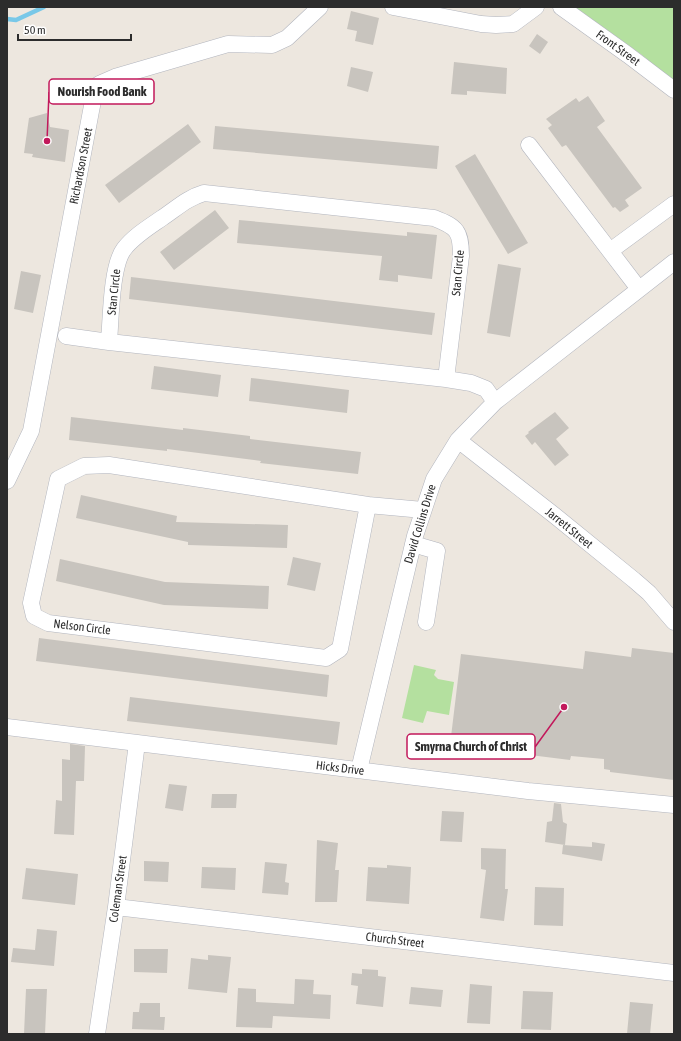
<svg xmlns="http://www.w3.org/2000/svg" width="681" height="1041" font-family="'Asap Condensed',sans-serif">
<style>
.green{fill:#b4e09f}
.lines{fill:none;stroke-linecap:round;stroke-linejoin:round}
.stream{stroke:#79c8e8;stroke-width:4.5}
.building{fill:#c8c4be}
.minor-casing{stroke:#b2b5be;stroke-width:17}
.minor{stroke:#fff;stroke-width:16}
.labels{text-anchor:middle;stroke-width:4;stroke-linejoin:round;paint-order:stroke}
.street-label{font-size:12px;fill:#2c2c2c;stroke:#fff}
.leader{fill:none;stroke:#c2185b;stroke-width:1.5}
.callout-dot{fill:#c2185b;stroke:#fff;stroke-width:1.5}
.callout{fill:#fff;stroke:#c2185b;stroke-width:1.5}
.callout-label{font-size:13px;text-anchor:middle;font-weight:bold;fill:#2c2c2c}
</style>
<rect width="100%" height="100%" fill="#ede7df"/>
<!-- green -->
<path class="green" d="M575,7H674V82L642,55Z
M414,665L436,670L434,675L438,679L454,682L449,715L427,711L423,723L402,718Z"/>
<g class="lines">
<!-- stream -->
<path class="stream" d="M7,19L16,20L44,7"/>
</g>
<!-- building -->
<path class="building" d="M351,11L379,18L373,45L355,41L357,31L347,29Z
M537,34L548,42L540,54L529,46Z
M454,62L507,68L506,94L467,91V95L451,94Z
M351,67L373,72L368,92L347,86Z
M588,96L605,121L597,127L642,188L625,200L629,206L620,212L615,207L613,208L566,145L562,147L548,128L552,125L546,119L576,98L579,102Z
M47,113L50,127L69,130L65,162L32,157L33,154L24,153L29,118Z
M188,124L201,142L119,203L105,185Z
M215,126L439,146L437,169L213,149Z
M475,154L528,243L508,254L455,166Z
M215,210L229,228L174,270L160,252Z
M239,220L407,236V232L437,235L432,279L398,275V282L379,280L382,256L237,243Z
M498,264L521,268L510,337L487,333Z
M21,271L41,275L33,313L14,309Z
M131,277L435,313L432,335L129,299Z
M154,366L221,375L218,397L151,389Z
M251,378L349,390L347,413L249,401Z
M555,412L569,428L556,439L569,455L555,466L535,442L532,445L525,436L529,433L528,432Z
M71,417L183,430V428L250,436V439L361,452L358,474L260,463L261,461L167,449V451L69,440Z
M81,495L177,516L176,522L288,525L287,548L188,545V542L76,518Z
M293,557L321,563L315,591L287,585Z
M60,559L165,582L269,586L268,609L164,605L56,581Z
M39,638L329,675L327,697L36,661Z
M632,648L674,653V780L610,772V770L604,769V759L571,756L570,760L450,745L461,654L583,669L585,651L631,657Z
M130,697L340,722L337,745L127,721Z
M70,744L85,746L84,781H76L74,835L54,834L56,800L62,801V759L70,760Z
M169,784L187,786L183,811L165,808Z
M212,794H237L236,808H211Z
M554,803L561,804L563,822L567,824L565,845L545,842L547,822L552,821Z
M442,811L464,812L462,842L440,841Z
M317,840L338,843L335,870H339L337,902H315Z
M592,842L605,844L602,861L562,854L563,845L592,847Z
M481,848L506,849L505,889H508L504,921L480,918L486,870L481,869Z
M144,861L169,862L168,882L144,881Z
M265,862L287,864L285,882L289,883L288,895L262,893Z
M387,865L411,867L409,904L366,901L368,867L387,868Z
M202,867L236,868L235,890L201,888Z
M26,868L78,874L75,905L22,899Z
M535,887L564,888L563,926L534,925Z
M37,929L57,931L54,966L11,962L13,948L35,950Z
M134,949H168L167,973L134,972Z
M208,955L231,957L227,993L188,989L191,958L208,960Z
M362,969L378,970V976L386,977L383,1007L356,1004L358,986L351,985L352,973L362,974Z
M295,979L314,980L313,994L331,995L330,1019L273,1016L272,1028L236,1027L238,988L256,989V1002L294,1004Z
M470,984L492,986L490,1024L467,1023Z
M411,987L443,990L441,1007L409,1004Z
M26,989H47L45,1034H24Z
M523,991L553,992L551,1030L521,1029Z
M630,1002L653,1004L650,1034H627Z
M140,1003H160V1017H165L164,1030L132,1029L133,1012H139Z"/>
<g class="lines">
<!-- minor casing -->
<g class="minor-casing">
<path id="minor" d="M393,7L481,24L496,25L513,24L536,7
M561,7L628,55L674,90
M529,145L639,289
M610,251L674,204
M66,336L109,342L446,379L461,256C461,231 457,227 434,218L204,193C187,198 177,208 162,218C149,227 134,236 124,249C111,266 111,319 109,342
M446,379L471,383L486,389L495,402
M458,440L554,515L634,580L649,593L674,622
M7,481L31,431L91,111L94,96L99,84L115,77L228,44L272,45L287,38L320,7
M368,505L109,465L84,466L58,479L31,603L34,616L48,623L326,658L340,649L368,505L423,510
M413,544L437,551L426,622
M7,727L528,791L674,805
M359,770L415,536L434,479L458,440L495,402L674,262
M116,907L674,973
M97,1034L116,907L137,743"/>
</g>
<!-- minor -->
<use href="#minor" class="minor"/>
</g>
<g class="labels">
<!-- street labels -->
<g class="street-label">
<text transform="translate(618 48) rotate(36)" y="4">Front Street</text>
<text transform="translate(81 166) rotate(-79)" y="4">Richardson Street</text>
<text transform="translate(458 273) rotate(-85)" y="4">Stan Circle</text>
<text transform="translate(114 292) rotate(-84)" y="4">Stan Circle</text>
<text transform="translate(420 524) rotate(-73)" y="4">David Collins Drive</text>
<text transform="translate(569 528) rotate(39)" y="4">Jarrett Street</text>
<text transform="translate(82 627) rotate(7)" y="4">Nelson Circle</text>
<text transform="translate(340 768) rotate(7)" y="4">Hicks Drive</text>
<text transform="translate(118 889) rotate(-82)" y="4">Coleman Street</text>
<text transform="translate(395 940) rotate(7)" y="4">Church Street</text>
</g>
</g>
<!-- callouts -->
<path class="leader" d="M47 141L49 92M564 707L535 747"/>
<g class="callout-dot">
<circle cx="47" cy="141" r="4"/>
<circle cx="564" cy="707" r="4"/>
</g>
<g class="callout">
<rect x="49" y="79" width="105" height="25" rx="4"/>
<rect x="407" y="734" width="128" height="25" rx="4"/>
</g>
<g class="callout-label">
<text x="102" y="96">Nourish Food Bank</text>
<text x="471" y="751">Smyrna Church of Christ</text>
</g>
<!-- border -->
<rect width="681" height="1041" fill="none" stroke="#2c2c2c" stroke-width="16"/>
<!-- scale -->
<path d="M18 34v6h113v-6" fill="none" stroke="#2c2c2c" stroke-width="2"/>
<text x="24" y="34" font-size="12" fill="#2c2c2c" stroke="#ffffff" stroke-width="3" paint-order="stroke">50 m</text>
</svg>
